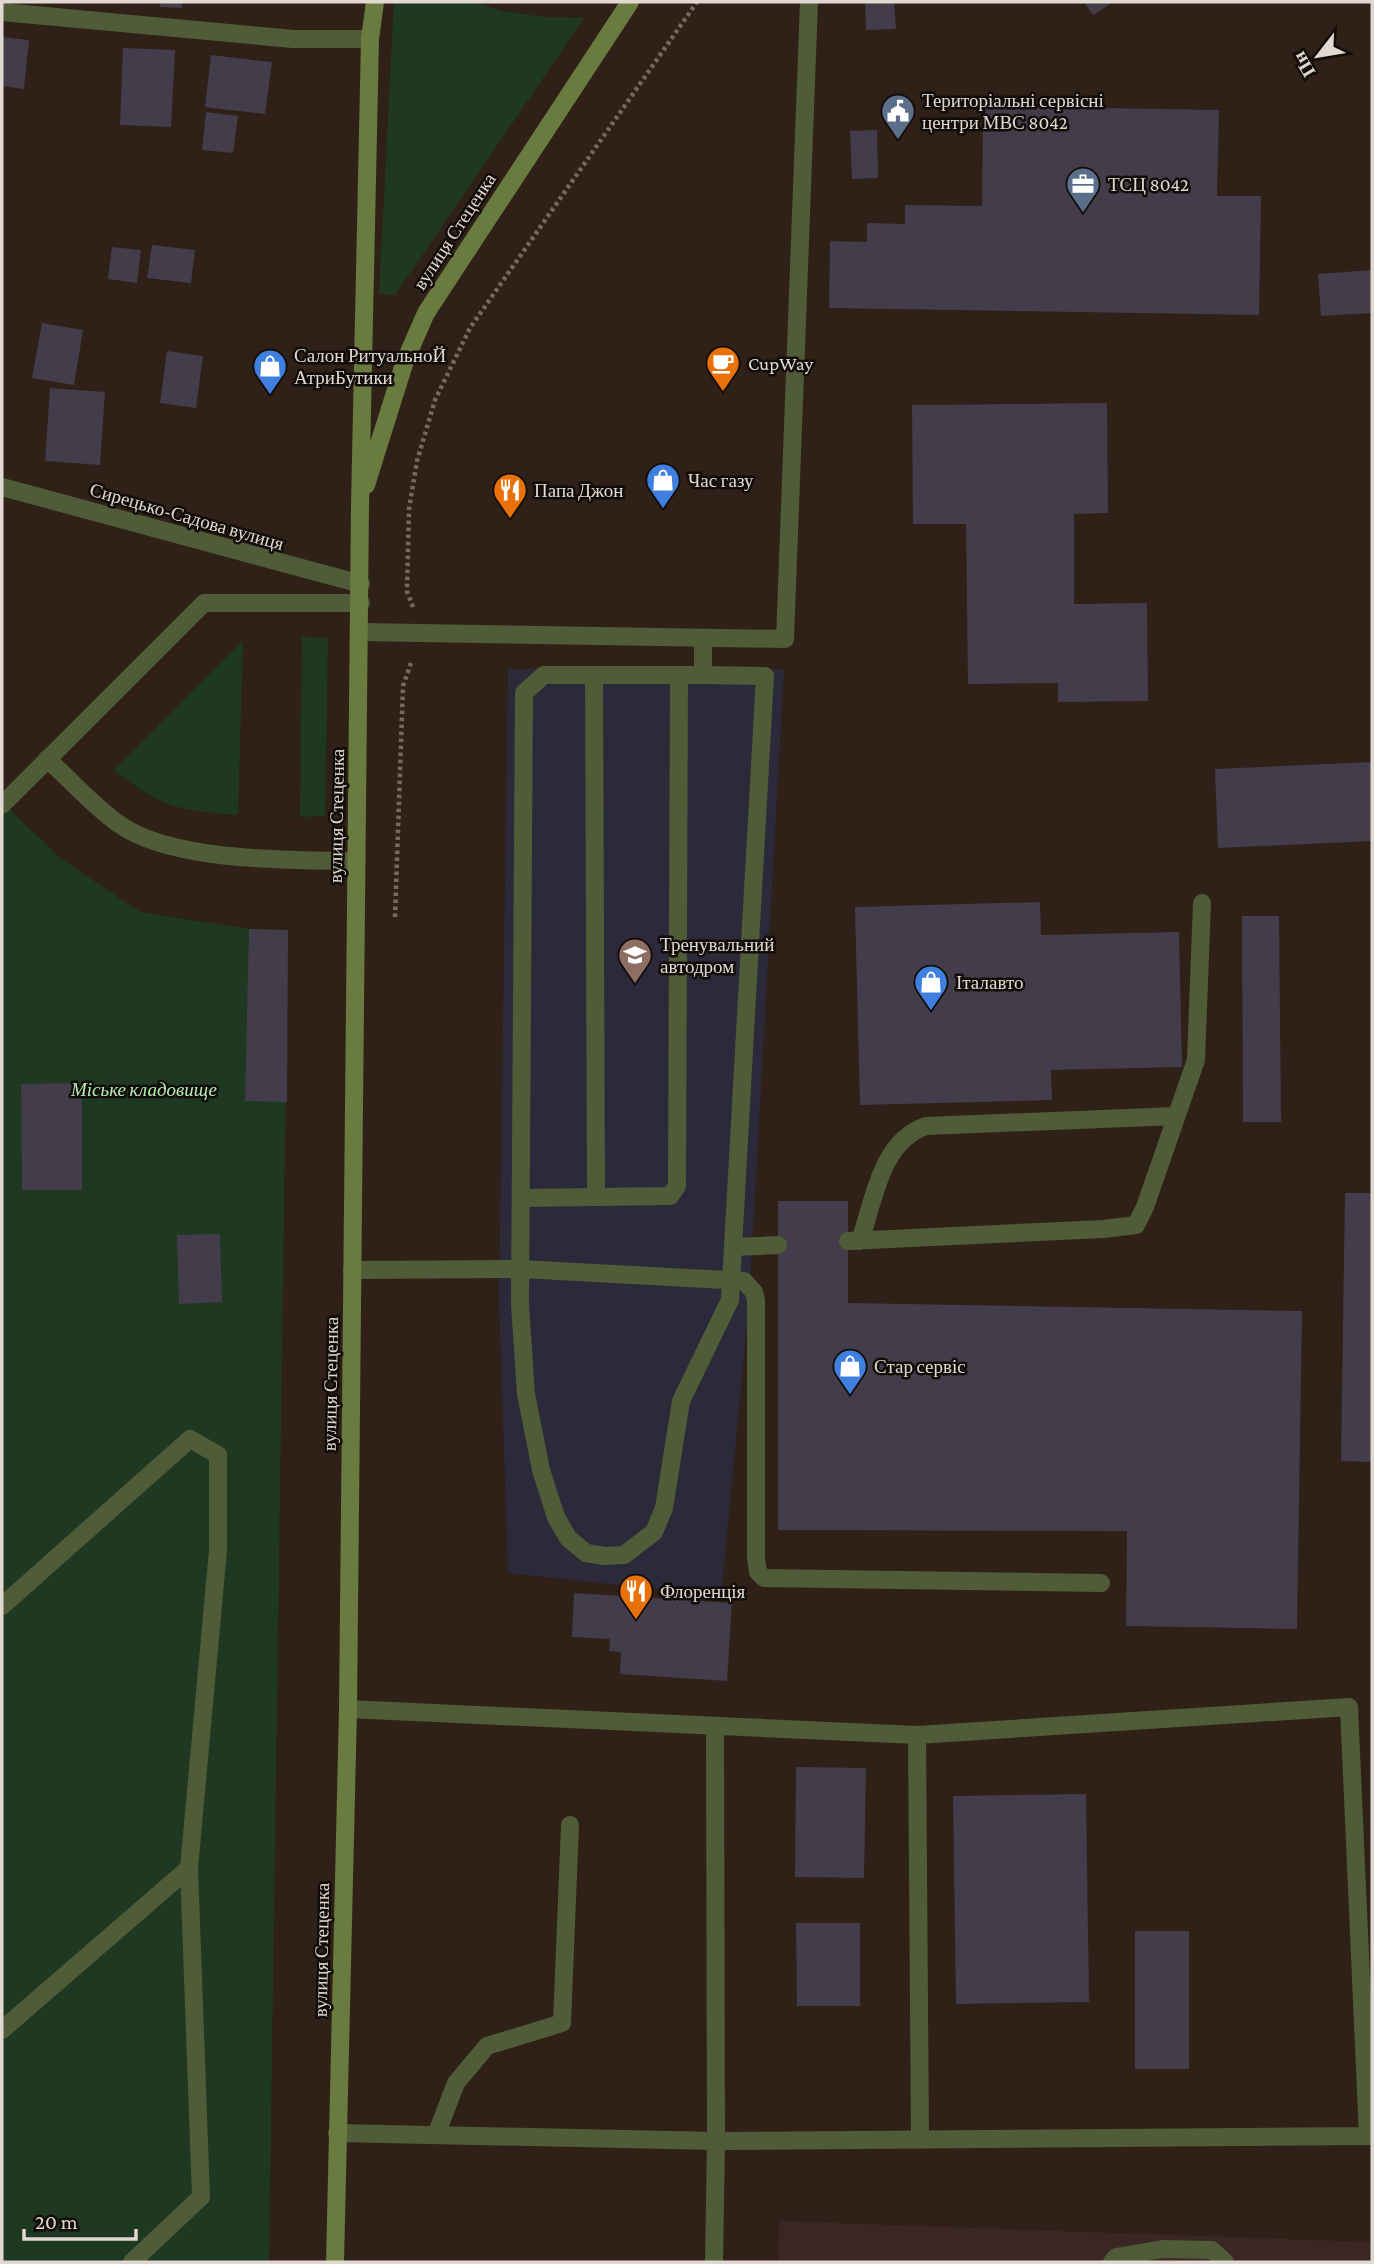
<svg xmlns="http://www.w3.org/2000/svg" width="1374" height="2264" font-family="'Crimson Pro',serif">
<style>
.industrial{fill:#3a2625}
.education{fill:#2c293a}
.green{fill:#1f3822}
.building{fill:#423c4b}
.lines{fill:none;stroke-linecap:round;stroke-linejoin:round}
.path{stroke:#756961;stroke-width:4.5;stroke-dasharray:3.5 3.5;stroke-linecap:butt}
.service{stroke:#505c37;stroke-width:18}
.minor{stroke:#505c37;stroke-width:18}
.secondary{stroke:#697b3f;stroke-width:18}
.labels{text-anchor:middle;stroke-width:5;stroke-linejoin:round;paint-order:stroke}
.poi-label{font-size:19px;fill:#e1d8d1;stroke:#120c08;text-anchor:start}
.street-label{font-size:19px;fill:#e1d8d1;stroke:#120c08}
.park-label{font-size:19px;font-style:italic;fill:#b2f0b7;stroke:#120c08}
</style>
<rect width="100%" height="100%" fill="#2f2118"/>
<!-- industrial -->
<path class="industrial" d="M779,2221L1372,2242V2262H778Z"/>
<!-- education -->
<path class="education" d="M508,669H784L749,1305L721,1596L508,1573L499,1300Z"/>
<!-- green -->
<path class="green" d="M394,2H475L503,11L544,17L584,18L395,295L379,294Z
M302,637L328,638L325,816L300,817Z
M243,640L238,815C178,810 162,808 114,770Z
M2,802L60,858L140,912L249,929L288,930L269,2262H2Z"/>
<!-- building -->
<path class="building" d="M160,2H182V8L160,7Z
M865,2H894L896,29L866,30Z
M1084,2H1113L1093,15Z
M2,37L29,40L24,89L2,86Z
M123,48L175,50L171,127L120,125Z
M211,55L272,62L265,114L205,107Z
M983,106L1219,110L1217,196H1261L1259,315L829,308L830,241L867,242V223L905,224V205L982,206Z
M206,112L238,116L233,153L202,150Z
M877,130L878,178L852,179L850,131Z
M152,245L195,250L191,283L147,278Z
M112,247L141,250L137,283L108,279Z
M1372,270V313L1321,316L1318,274Z
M42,323L83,330L74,385L32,378Z
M167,351L203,356L196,408L160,403Z
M50,388L105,392L100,465L45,461Z
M1107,403L1108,513L1074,514V604L1147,603L1148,701L1058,702V683L968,684L966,524H913L912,405Z
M1372,762V841L1218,848L1215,769Z
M1040,902L1041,935L1179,932L1182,1067L1051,1070L1052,1100L860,1105L855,907Z
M1242,916H1279L1281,1122H1243Z
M249,929L288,930L287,1102L245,1101Z
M82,1083V1190H22L21,1084Z
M1345,1193H1372V1462L1341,1461Z
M778,1201H848V1303L1302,1311L1297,1629L1126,1626L1127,1531L778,1530Z
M220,1234L222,1302L179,1304L177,1235Z
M574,1593L732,1603L727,1681L620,1674L621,1652L609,1651L610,1639L572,1637Z
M796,1767L866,1768L864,1878L795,1877Z
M1086,1794L1089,2002L956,2004L953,1796Z
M796,1923H860V2006H797Z
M1135,1931H1189V2069H1135Z"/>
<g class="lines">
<!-- path -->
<path class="path" d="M413,607L407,591L409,509L417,461L435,400L470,328L697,2
M395,917L403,686L412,660"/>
<!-- service -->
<path class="service" d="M360,632L785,639L809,2
M703,638V675H544L524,693L520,1305L526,1394L541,1470L556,1517L568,1538L586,1553L605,1556L624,1555L654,1532L664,1508L681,1401L730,1300L765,676L703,675
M594,675L596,1197
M47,759C71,780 93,806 119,824C171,862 292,860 356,861
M521,1198L670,1196L677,1186L679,675
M848,1241L1103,1229L1136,1225L1145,1207L1196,1060L1202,903
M860,1241C874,1200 881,1141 926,1126L1176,1116
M734,1247L778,1245
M352,1270L521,1269L744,1281L754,1292L756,1300V1558L758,1572L764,1578L1101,1583
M2,1606L190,1439L218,1455V1550L189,1868L201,2197L132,2262
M348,1709L917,1735L1349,1707L1368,2136
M917,1735L920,2139
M2,2030L189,1868
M337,2133L716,2141L1372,2136
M436,2135L456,2083L487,2046L562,2023L570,1825
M714,2262L716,2141L715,1726
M1112,2262L1116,2257L1163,2249L1212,2250L1225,2262"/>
<!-- minor -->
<path class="minor" d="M2,12L293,39H370
M2,487L361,584
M2,805L204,603H361"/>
<!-- secondary -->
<path class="secondary" d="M366,485L405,361L426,313L630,2
M335,2262L348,1709L360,505L370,39L375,2"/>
</g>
<!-- icons -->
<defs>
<g id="civic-pin" transform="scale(1.75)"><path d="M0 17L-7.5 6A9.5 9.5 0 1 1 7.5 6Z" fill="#5c6f8a" stroke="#120c08"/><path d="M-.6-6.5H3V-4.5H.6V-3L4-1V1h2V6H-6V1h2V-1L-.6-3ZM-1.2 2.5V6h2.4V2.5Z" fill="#fff"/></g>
<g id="office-pin" transform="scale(1.75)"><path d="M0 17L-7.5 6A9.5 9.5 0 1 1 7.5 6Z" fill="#5c6f8a" stroke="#120c08"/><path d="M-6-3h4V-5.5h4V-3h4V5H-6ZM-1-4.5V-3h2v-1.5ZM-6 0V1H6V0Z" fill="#fff"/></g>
<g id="cafe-pin" transform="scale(1.75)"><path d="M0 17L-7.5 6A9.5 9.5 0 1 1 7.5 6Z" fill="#e8710a" stroke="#120c08"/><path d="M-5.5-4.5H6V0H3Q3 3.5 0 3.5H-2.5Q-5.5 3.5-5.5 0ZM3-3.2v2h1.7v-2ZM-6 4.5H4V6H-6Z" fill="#fff"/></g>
<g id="shop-pin" transform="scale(1.75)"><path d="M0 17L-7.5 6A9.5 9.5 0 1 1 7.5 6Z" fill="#3f7fe0" stroke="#120c08"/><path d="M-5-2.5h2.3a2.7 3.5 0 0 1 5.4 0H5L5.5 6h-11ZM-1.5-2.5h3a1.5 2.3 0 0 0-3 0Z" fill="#fff"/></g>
<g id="restaurant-pin" transform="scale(1.75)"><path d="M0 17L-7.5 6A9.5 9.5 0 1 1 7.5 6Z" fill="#e8710a" stroke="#120c08"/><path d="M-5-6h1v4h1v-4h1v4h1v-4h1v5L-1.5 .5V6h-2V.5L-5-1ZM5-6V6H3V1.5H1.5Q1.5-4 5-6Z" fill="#fff"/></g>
<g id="school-pin" transform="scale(1.75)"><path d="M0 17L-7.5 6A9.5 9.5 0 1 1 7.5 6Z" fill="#8d6e63" stroke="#120c08"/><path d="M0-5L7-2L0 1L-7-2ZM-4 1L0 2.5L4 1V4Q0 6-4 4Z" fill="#fff"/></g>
</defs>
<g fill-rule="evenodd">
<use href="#civic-pin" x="898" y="111"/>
<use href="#office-pin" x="1083" y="184"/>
<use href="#cafe-pin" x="723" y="363"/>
<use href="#shop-pin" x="270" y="366"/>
<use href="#shop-pin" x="663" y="480"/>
<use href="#restaurant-pin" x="510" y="490"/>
<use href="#school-pin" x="635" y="955"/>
<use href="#shop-pin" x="931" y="982"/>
<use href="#shop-pin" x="850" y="1366"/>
<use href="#restaurant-pin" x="636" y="1591"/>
</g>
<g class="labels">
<!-- poi labels -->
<g class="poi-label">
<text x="922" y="107">Територіальні сервісні<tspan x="922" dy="22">центри МВС 8042</tspan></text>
<text x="1108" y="191">ТСЦ 8042</text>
<text x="294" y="362">Салон РитуальноЙ<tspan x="294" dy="22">АтриБутики</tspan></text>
<text x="748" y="370">CupWay</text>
<text x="688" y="487">Час газу</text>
<text x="534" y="497">Папа Джон</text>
<text x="660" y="951">Тренувальний<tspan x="660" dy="22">автодром</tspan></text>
<text x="956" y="989">Італавто</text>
<text x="874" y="1373">Стар сервіс</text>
<text x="660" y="1598">Флоренція</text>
</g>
<!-- street labels -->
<g class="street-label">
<text transform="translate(454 231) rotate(-57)" y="7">вулиця Стеценка</text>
<text transform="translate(187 516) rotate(16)" y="7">Сирецько-Садова вулиця</text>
<text transform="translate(336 816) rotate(-89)" y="7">вулиця Стеценка</text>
<text transform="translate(330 1384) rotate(-89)" y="7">вулиця Стеценка</text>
<text transform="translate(321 1950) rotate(-89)" y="7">вулиця Стеценка</text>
</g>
<!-- park labels -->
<g class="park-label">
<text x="144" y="1096">Міське кладовище</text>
</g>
</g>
<!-- border -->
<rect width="1374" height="2264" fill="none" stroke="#e1d8d1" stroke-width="7"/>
<!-- north arrow -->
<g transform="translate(1318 56) rotate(239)" stroke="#120c08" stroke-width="5" paint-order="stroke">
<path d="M0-5L12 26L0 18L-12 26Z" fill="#e1d8d1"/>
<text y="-10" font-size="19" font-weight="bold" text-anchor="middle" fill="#e1d8d1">Пн</text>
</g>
<!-- scale -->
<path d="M24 2229v10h112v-10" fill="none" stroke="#e1d8d1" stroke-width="3.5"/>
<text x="35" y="2229" font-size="21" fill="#e1d8d1" stroke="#120c08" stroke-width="5" paint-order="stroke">20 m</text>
</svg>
